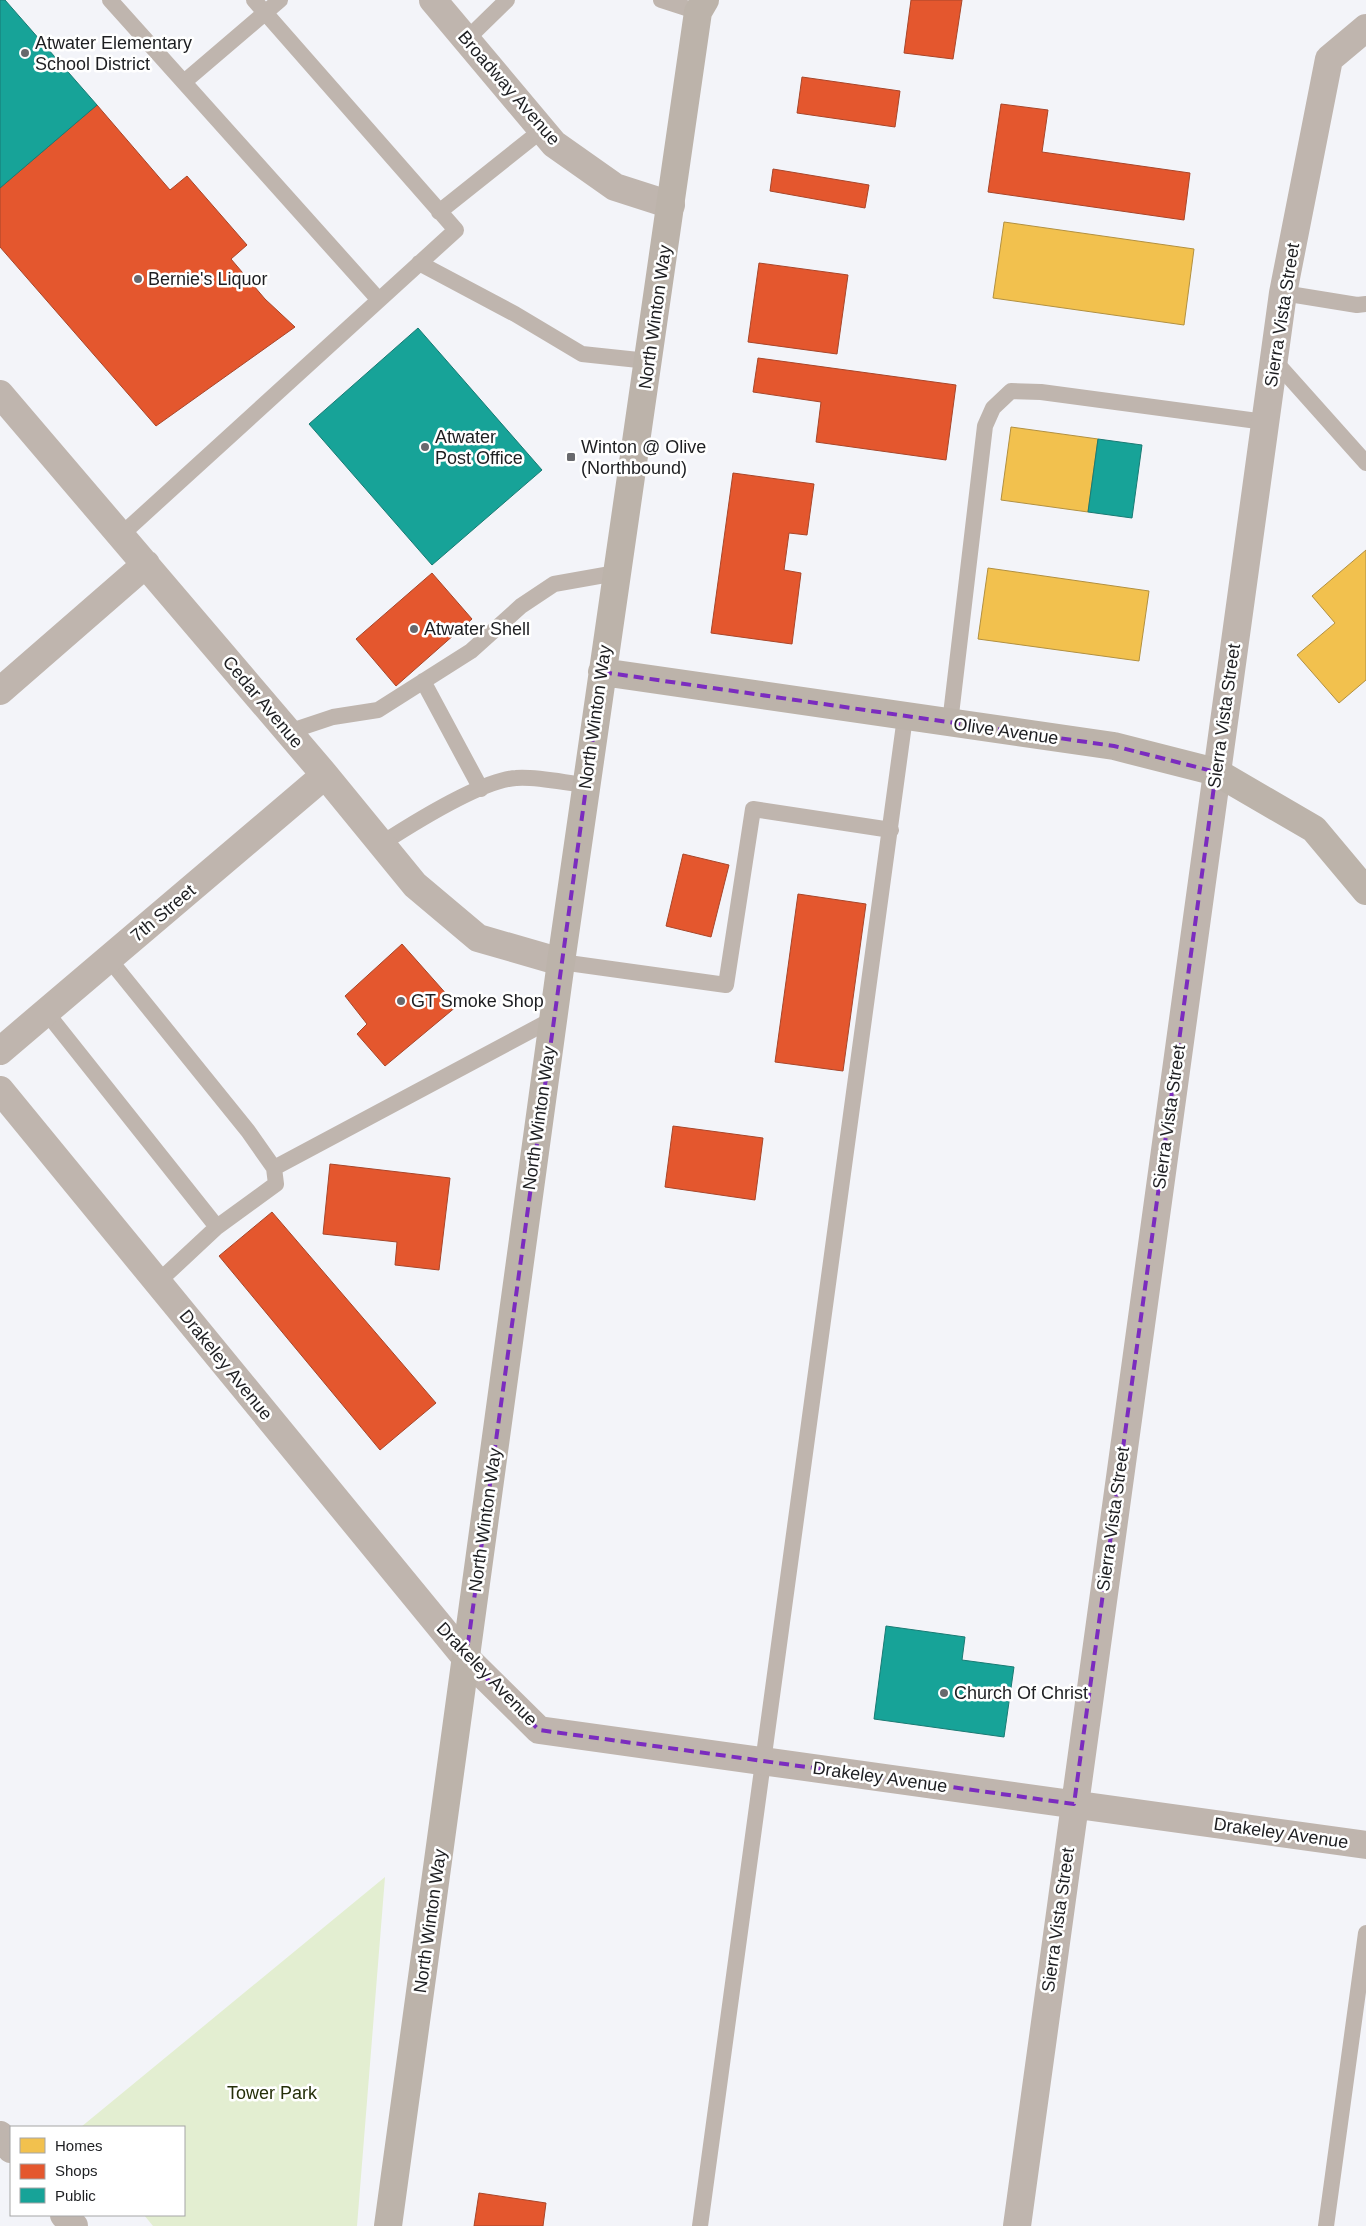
<svg xmlns="http://www.w3.org/2000/svg" width="1366" height="2226" font-family="Arial,sans-serif">
<style>
.green{fill:#e3eed1}
.homes{fill:#f2c14e;stroke:#b29040}
.shops{fill:#e4572e;stroke:#a8462a}
.public{fill:#17a398;stroke:#197b74}
.lines{fill:none;stroke-linecap:round;stroke-linejoin:round}
.service{stroke:#bfb5ae;stroke-width:16}
.minor{stroke:#bfb5ae;stroke-width:28}
.tertiary{stroke:#bfb5ae;stroke-width:28}
.secondary{stroke:#bcb3aa;stroke-width:28}
.marked{fill:none;stroke:#7b2cbf;stroke-width:4;stroke-dasharray:10 6;stroke-linejoin:round}
.poi-dot{fill:#68696d;stroke:#fff;stroke-width:2}
.labels{text-anchor:middle;stroke-width:5;stroke-linejoin:round;paint-order:stroke}
.poi-label{font-size:18px;fill:#1d1e21;stroke:#fff;text-anchor:start}
.street-label{font-size:18px;fill:#1d1e21;stroke:#fff}
.park-label{font-size:18px;fill:#252f09;stroke:#fff}
</style>
<rect width="100%" height="100%" fill="#f3f4f9"/>
<!-- green -->
<path class="green" d="M385,1877L357,2226H153L144,2215H184V2127H81Z"/>
<!-- homes -->
<path class="homes" d="M1004,222L1194,249L1184,325L993,298Z
M1011,427L1098,439L1088,512L1001,500Z
M1366,550V680L1339,703L1297,655L1335,623L1312,596Z
M988,568L1149,591L1139,661L978,639Z"/>
<!-- shops -->
<path class="shops" d="M911,0H962L953,59L904,53Z
M802,77L900,91L895,127L797,113Z
M1001,104L1048,110L1042,152L1190,173L1184,220L988,192Z
M97,105L170,190L187,176L247,245L231,259L265,299L295,327L156,426L0,247V188Z
M773,169L869,185L865,208L770,191Z
M759,263L848,275L837,354L748,342Z
M758,358L956,385L946,460L816,442L821,402L753,392Z
M733,473L814,484L807,535L789,533L784,570L801,573L792,644L711,633Z
M432,573L472,619L396,686L356,639Z
M683,854L729,865L711,937L666,926Z
M798,894L866,904L843,1071L775,1062Z
M402,944L457,1006L385,1066L357,1034L367,1024L345,996Z
M673,1126L763,1138L755,1200L665,1187Z
M330,1164L450,1178L439,1270L395,1265L397,1242L323,1234Z
M272,1212L436,1403L380,1450L219,1256Z
M479,2193L546,2203L543,2226H474Z"/>
<!-- public -->
<path class="public" d="M0,0H5L97,105L0,188Z
M418,328L542,470L432,565L309,424Z
M1098,439L1142,445L1132,518L1088,512Z
M886,1626L965,1637L962,1660L1014,1667L1004,1737L874,1719Z"/>
<g class="lines">
<!-- service -->
<path class="service" d="M110,0L379,300
M661,0L698,12
M467,39L507,0
M184,82L280,0
M439,212L542,130
M419,263L515,314L582,354L648,361
M1283,293L1357,305L1366,304
M1274,360L1366,463
M121,535L456,230L254,0
M423,681L481,789
M950,723L985,426L993,408L1011,391L1041,392L1265,422
M288,732L333,717L378,710L471,651L521,606L554,584L616,573
M381,844C412,824 482,780 516,778C535,776 566,783 586,785
M561,962L726,985L753,809L891,830
M46,1012L217,1227L276,1184L274,1168L248,1131L109,959
M274,1168L553,1019
M158,1282L217,1227
M700,2226L905,717
M1326,2226L1366,1933"/>
<!-- minor -->
<path class="minor" d="M0,394L325,775L415,885L478,938L561,962
M0,691L146,564
M0,1051L325,775
M0,1090L466,1658L539,1730L1366,1845
M0,2135L11,2149
M64,2215L74,2226
M1017,2226L1283,293L1329,59L1366,28"/>
<!-- tertiary -->
<path class="tertiary" d="M433,0L554,144L615,187L671,205"/>
<!-- secondary -->
<path class="secondary" d="M602,672L1114,746L1216,772L1314,829L1366,891
M388,2226L561,962L698,12L705,0"/>
</g>
<!-- marked area -->
<path class="marked" d="M602,672L1114,746L1216,772L1074,1804L539,1730L466,1658Z"/>
<!-- markers -->
<g class="poi-dot">
<circle cx="25" cy="53" r="5"/>
<circle cx="138" cy="279" r="5"/>
<circle cx="425" cy="447" r="5"/>
<rect x="566" y="452" width="10" height="10" rx="2.5"/>
<circle cx="414" cy="629" r="5"/>
<circle cx="401" cy="1001" r="5"/>
<circle cx="944" cy="1693" r="5"/>
</g>
<g class="labels">
<!-- poi labels -->
<g class="poi-label">
<text x="35" y="49">Atwater Elementary<tspan x="35" dy="21">School District</tspan></text>
<text x="148" y="285">Bernie's Liquor</text>
<text x="435" y="443">Atwater<tspan x="435" dy="21">Post Office</tspan></text>
<text x="581" y="453">Winton @ Olive<tspan x="581" dy="21">(Northbound)</tspan></text>
<text x="424" y="635">Atwater Shell</text>
<text x="411" y="1007">GT Smoke Shop</text>
<text x="954" y="1699">Church Of Christ</text>
</g>
<!-- street labels -->
<g class="street-label">
<text transform="translate(509 88) rotate(49)" y="6">Broadway Avenue</text>
<text transform="translate(1282 315) rotate(-81)" y="6">Sierra Vista Street</text>
<text transform="translate(655 317) rotate(-82)" y="6">North Winton Way</text>
<text transform="translate(263 702) rotate(50)" y="6">Cedar Avenue</text>
<text transform="translate(1224 716) rotate(-82)" y="6">Sierra Vista Street</text>
<text transform="translate(595 717) rotate(-82)" y="6">North Winton Way</text>
<text transform="translate(1006 731) rotate(8)" y="6">Olive Avenue</text>
<text transform="translate(163 913) rotate(-40)" y="6">7th Street</text>
<text transform="translate(1169 1117) rotate(-82)" y="6">Sierra Vista Street</text>
<text transform="translate(539 1118) rotate(-82)" y="6">North Winton Way</text>
<text transform="translate(226 1365) rotate(51)" y="6">Drakeley Avenue</text>
<text transform="translate(1113 1519) rotate(-82)" y="6">Sierra Vista Street</text>
<text transform="translate(485 1520) rotate(-82)" y="6">North Winton Way</text>
<text transform="translate(487 1674) rotate(46)" y="6">Drakeley Avenue</text>
<text transform="translate(880 1777) rotate(8)" y="6">Drakeley Avenue</text>
<text transform="translate(1281 1833) rotate(8)" y="6">Drakeley Avenue</text>
<text transform="translate(1058 1920) rotate(-82)" y="6">Sierra Vista Street</text>
<text transform="translate(430 1921) rotate(-82)" y="6">North Winton Way</text>
</g>
<!-- park labels -->
<g class="park-label">
<text x="272" y="2099">Tower Park</text>
</g>
</g>
<!-- legend -->
<rect x="10" y="2126" width="175" height="90" fill="#ffffff" stroke="#a5a5a6"/>
<rect x="20" y="2138" width="25" height="15" fill="#f2c14e" stroke="#a5a5a6"/>
<text x="55" y="2151" font-size="15" fill="#1d1e21">Homes</text>
<rect x="20" y="2164" width="25" height="15" fill="#e4572e" stroke="#a5a5a6"/>
<text x="55" y="2176" font-size="15" fill="#1d1e21">Shops</text>
<rect x="20" y="2188" width="25" height="15" fill="#17a398" stroke="#a5a5a6"/>
<text x="55" y="2201" font-size="15" fill="#1d1e21">Public</text>
</svg>
